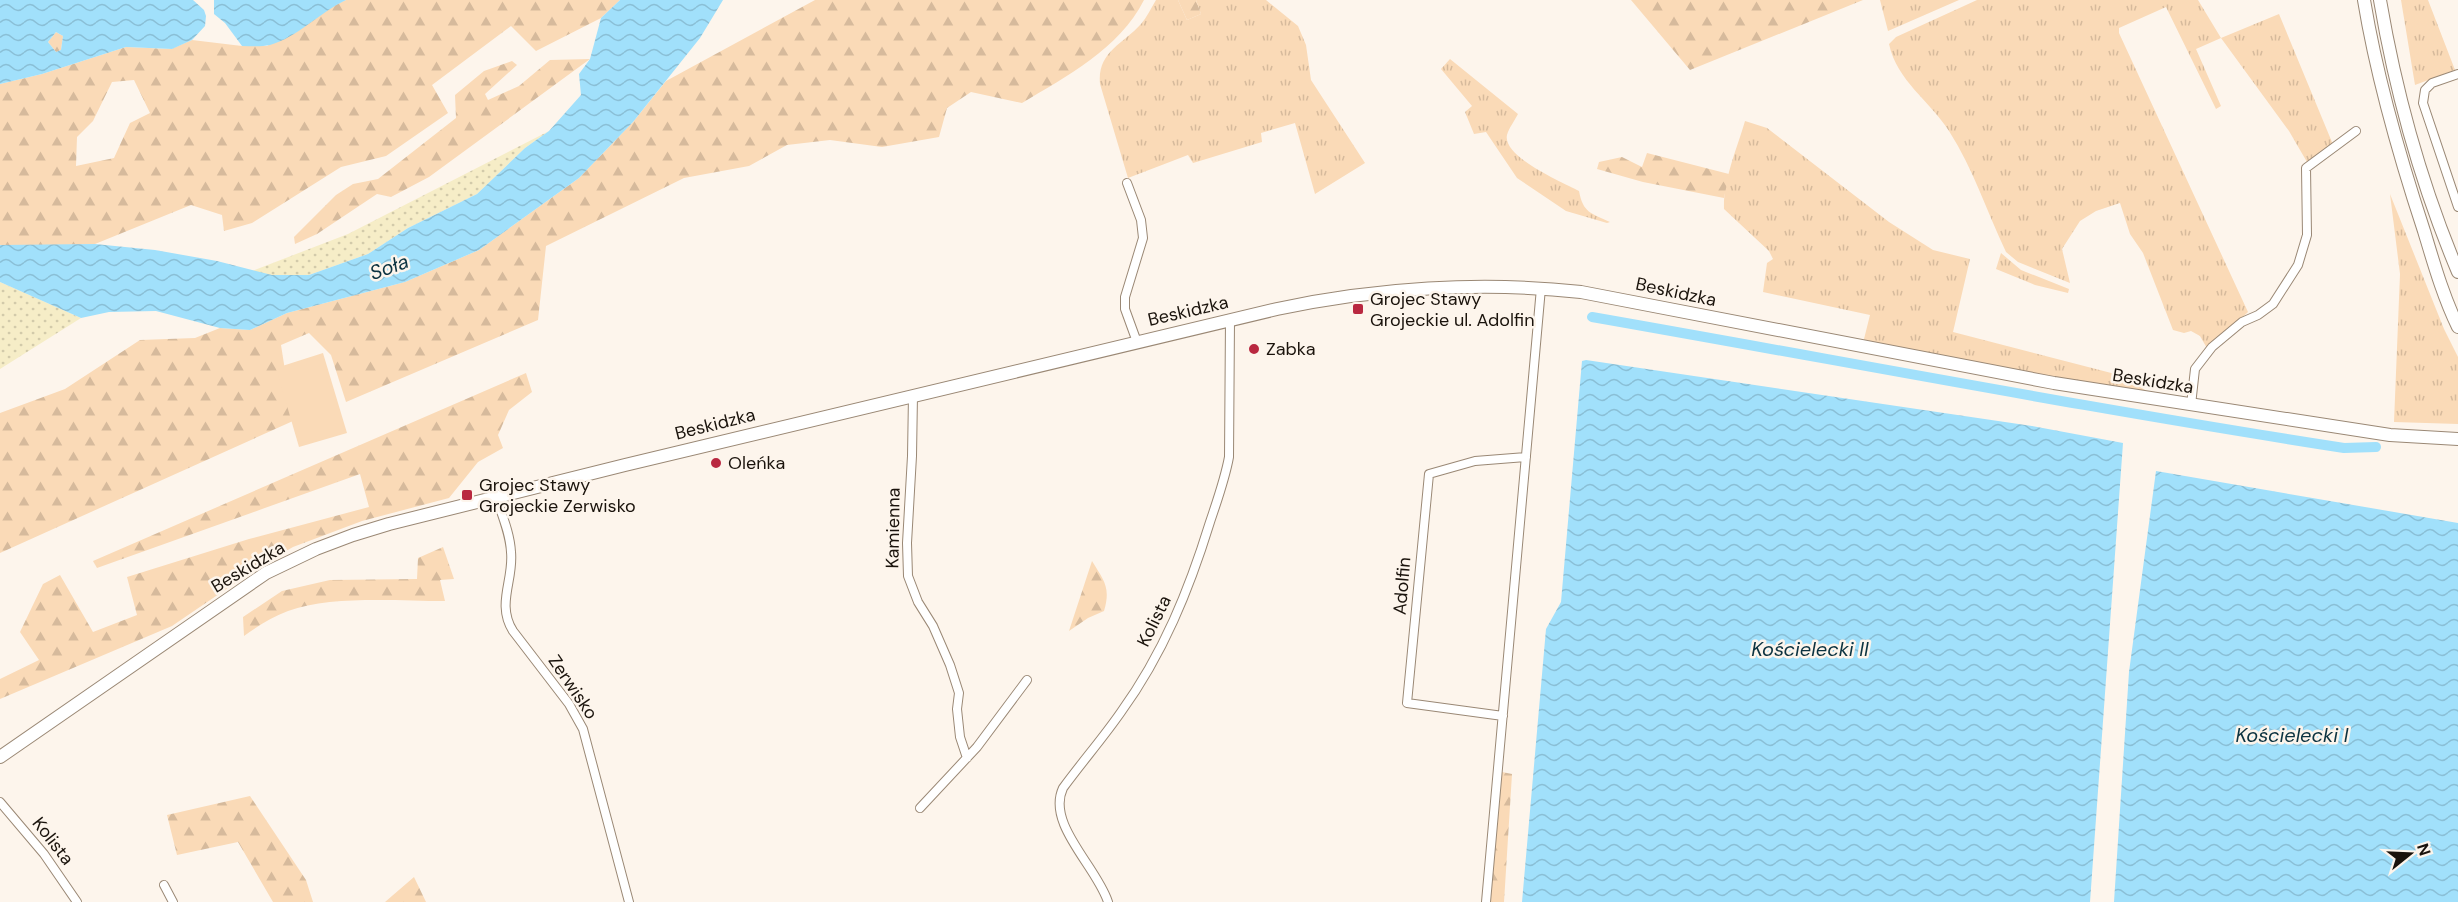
<svg xmlns="http://www.w3.org/2000/svg" width="2458" height="902" font-family="'DM Sans',sans-serif">
<style>
.grass{fill:url(#grass-tufts)}
.forest{fill:url(#forest-firs);fill-rule:evenodd}
.sand{fill:url(#sand-dots)}
.pitch{fill:#fadab7}
.water{fill:url(#water-waves);fill-rule:evenodd}
.lines{fill:none;stroke-linecap:round;stroke-linejoin:round}
.canal{stroke:#a1e0fb;stroke-width:10}
.minor-casing{stroke:#9a8875;stroke-width:10}
.secondary-casing{stroke:#9a8875;stroke-width:14}
.minor{stroke:#fff;stroke-width:8}
.secondary{stroke:#fff;stroke-width:12}
.poi-dot{fill:#b92840;stroke:#fdf5ec;stroke-width:2}
.labels{text-anchor:middle;stroke-width:5;stroke-linejoin:round;paint-order:stroke}
.street-label{font-size:18px;fill:#1a130c;stroke:#fdf5ec}
.poi-label{font-size:18px;fill:#1a130c;stroke:#fdf5ec;text-anchor:start}
.water-label{font-size:20px;font-style:italic;fill:#0c3341;stroke:#fdf5ec}
</style>
<defs>
<pattern id="grass-tufts" width="24" height="20" patternUnits="userSpaceOnUse" patternTransform="scale(1.5)"><rect width="24" height="20" fill="#fadab7"/><path d="M3 7l-1-3M5 7V3M7 7l1-3M15 17l-1-3M17 17v-4M19 17l1-3" fill="none" stroke="#d6ba9c"/></pattern>
<pattern id="forest-firs" width="22" height="20" patternUnits="userSpaceOnUse" patternTransform="scale(1.5)"><rect width="22" height="20" fill="#fadab7"/><path d="M5 1l3.5 6h-7zM16 11l3.5 6h-7z" fill="#d6ba9c"/></pattern>
<pattern id="sand-dots" width="8" height="8" patternUnits="userSpaceOnUse" patternTransform="scale(1.5)"><rect width="8" height="8" fill="#f6edc7"/><path d="M2 2h.1M6 6h.1" fill="none" stroke="#d2caaa" stroke-width="1.8" stroke-linecap="round"/></pattern>
<pattern id="water-waves" width="16" height="10" patternUnits="userSpaceOnUse" patternTransform="scale(1.5)"><rect width="16" height="10" fill="#a1e0fb"/><path d="M0 5q4-4 8 0t8 0" fill="none" stroke="#8abfd6"/></pattern>
</defs>
<rect width="100%" height="100%" fill="#fdf5ec"/>
<!-- grass -->
<path class="grass" d="M1156,0H1178L1187,20L1201,14L1196,0H1266L1298,26L1306,45L1311,80L1365,163L1315,194L1295,123L1261,133L1262,142L1193,163L1188,155L1128,178L1100,84C1097,52 1122,45 1141,24C1147,17 1151,8 1156,0Z
M1880,0H1959L1888,31Z
M1977,0H2198L2221,38L2279,14L2334,147L2307,162L2289,131L2221,38L2196,49L2221,106L2216,109L2166,7L2119,28V33L2248,312L2208,350L2200,336L2191,331L2184,333L2173,330L2143,253L2130,234L2120,203L2096,211L2080,221L2062,249L2070,283L2018,262L2006,252C1987,212 1973,168 1949,131C1930,101 1897,81 1889,44L1896,37Z
M2401,0H2428L2455,70L2415,85Z
M1450,59L1518,114C1515,120 1509,128 1507,135C1502,157 1564,183 1579,191C1583,213 1591,213 1610,222L1607,223L1566,211L1517,178L1486,132L1474,134L1465,112L1472,106L1441,69Z
M1745,121L1767,128L1889,222L1933,250L1970,259L1953,332L2119,375L2159,398L1863,343L1870,315L1763,292L1767,263L1773,259L1769,251L1724,209C1723,180 1737,149 1745,121Z
M2390,194L2444,329L2458,357V424L2394,422L2400,274Z
M2001,253L2021,270L2069,289L2068,293L2035,285L1996,269Z"/>
<!-- forest -->
<path class="forest" d="M346,0H620L601,18L536,51L511,26L432,85L448,113L386,156L341,167L252,223L224,231L222,215L191,205L95,244L6,247L0,245V84L42,74L126,47L171,49L192,40L242,46H267L331,7ZM134,80L150,113L130,123L114,158L76,166L77,137L93,121L112,82Z
M815,0H1144C1119,49 1067,76 1022,103L971,92L947,108L939,137L882,147L830,140L787,145L749,166L684,178L546,246L538,320L346,402L331,355L309,333L281,345L293,421L0,553V413L65,389L140,340L195,338L220,328L250,330L287,313L405,282L479,250L579,178L633,122L666,81Z
M1178,0H1196L1201,14L1187,20Z
M1631,0H1863L1690,70Z
M56,32L63,36L61,50L56,52L48,42Z
M590,59L429,177L391,197L377,194L317,234L295,244L294,237L336,195L353,184L378,179L456,118L455,95L484,71L512,61L517,65L485,94L488,100L519,86L550,60Z
M1647,153L1729,174L1724,198L1643,182L1597,169L1599,162L1622,157L1642,167Z
M526,373L532,392L509,410L498,435L503,448L478,462L449,498L362,521L293,547L257,568L172,626L0,699V679L39,660L20,632L43,584L60,575L93,632L137,615L127,577L249,539L369,507L360,474L97,568L93,561Z
M443,547L454,579L440,580L445,601C398,601 331,595 288,611C272,617 258,626 244,636L243,617L282,591L330,580L417,579L418,558Z
M1092,561C1104,581 1111,587 1104,611L1088,618L1069,631Z
M1502,772L1512,774L1504,902H1490Z
M250,796L306,880L313,902H273L238,842L177,855L167,815Z
M414,877L426,902H385Z"/>
<!-- sand -->
<path class="sand" d="M549,131L525,148L477,194L408,228L368,254L309,275H272L252,271L348,234Z
M0,282L81,318L0,369Z"/>
<!-- pitch -->
<path class="pitch" d="M323,353L347,433L299,447L276,368Z"/>
<!-- water -->
<path class="water" d="M0,0H193L204,10L206,16L205,26L192,40L172,49L126,47L42,74L0,84ZM56,32L63,36L61,50L56,52L48,42Z
M214,0H346C320,12 298,37 270,45C261,47 251,46 242,46L225,23L214,14Z
M620,0H723L700,38L633,122L579,178L479,250L405,282L287,313L250,330L220,328L156,311L109,312L81,318L0,282V245L95,244L155,250L217,261L272,275H309L368,254L408,228L477,194L525,148L549,131L581,95L579,74L590,59L601,18Z
M1586,360L2032,426L2123,443L2090,902H1522L1546,629L1561,602L1582,361Z
M2156,471L2458,523V902H2114L2129,672Z"/>
<g class="lines">
<!-- canal -->
<path class="canal" d="M1592,317C1843,361 2092,409 2344,448L2376,447"/>
<!-- minor casing -->
<g class="minor-casing">
<path id="minor" d="M2458,74L2432,83L2425,90L2423,103L2458,207
M1127,183L1141,220L1143,238L1125,297V309L1137,342
M913,395L912,456L907,543L908,576L918,602L933,626L950,665L959,693L957,709L960,737L967,758
M2191,405L2195,369L2212,347L2242,322L2258,315L2273,304L2298,265L2307,235L2306,168L2356,131
M496,497C502,515 510,533 511,552C514,580 496,604 513,631L569,704L583,729L629,902
M1503,716L1407,703L1429,474L1475,461L1526,457
M0,802L44,854L77,902
M920,808L977,747L1027,680
M164,885L173,902
M1108,902C1097,867 1046,824 1063,788C1082,762 1103,738 1121,712C1163,654 1189,590 1210,522C1217,501 1225,479 1229,457L1230,320
M1486,902L1541,288"/>
</g>
<!-- secondary casing -->
<g class="secondary-casing">
<path id="secondary" d="M2364,0C2377,79 2399,155 2424,231C2434,264 2443,296 2458,327
M2380,0C2396,94 2421,184 2458,272
M0,757L266,573L316,549L353,535L389,524L625,465L1277,309C1375,288 1481,281 1581,292L2054,383L2390,435L2458,439"/>
</g>
<!-- minor -->
<use href="#minor" class="minor"/>
<!-- secondary -->
<use href="#secondary" class="secondary"/>
</g>
<!-- markers -->
<g class="poi-dot">
<rect x="1352" y="303" width="12" height="12" rx="3"/>
<circle cx="1254" cy="349" r="6"/>
<circle cx="716" cy="463" r="6"/>
<rect x="461" y="489" width="12" height="12" rx="3"/>
</g>
<g class="labels">
<!-- street labels -->
<g class="street-label">
<text transform="translate(1676 292) rotate(12)" y="6">Beskidzka</text>
<text transform="translate(1188 311) rotate(-13)" y="6">Beskidzka</text>
<text transform="translate(2153 381) rotate(9)" y="6">Beskidzka</text>
<text transform="translate(715 424) rotate(-14)" y="6">Beskidzka</text>
<text transform="translate(893 528) rotate(-89)" y="6">Kamienna</text>
<text transform="translate(248 567) rotate(-31)" y="6">Beskidzka</text>
<text transform="translate(1402 586) rotate(-85)" y="6">Adolfin</text>
<text transform="translate(1154 621) rotate(-64)" y="6">Kolista</text>
<text transform="translate(573 687) rotate(56)" y="6">Zerwisko</text>
<text transform="translate(53 841) rotate(52)" y="6">Kolista</text>
</g>
<!-- poi labels -->
<g class="poi-label">
<text x="1370" y="305">Grojec Stawy<tspan x="1370" dy="21">Grojeckie ul. Adolfin</tspan></text>
<text x="1266" y="355">Zabka</text>
<text x="728" y="469">Oleńka</text>
<text x="479" y="491">Grojec Stawy<tspan x="479" dy="21">Grojeckie Zerwisko</tspan></text>
</g>
<!-- water labels -->
<g class="water-label">
<text transform="translate(389 267) rotate(-20)" y="7">Soła</text>
<text x="1810" y="656">Kościelecki II</text>
<text x="2292" y="742">Kościelecki I</text>
</g>
</g>
<!-- north arrow -->
<g transform="translate(2410 854) rotate(72)" stroke="#fdf5ec" stroke-width="4.5" paint-order="stroke">
<path d="M0-4.5L10 22L0 15L-10 22Z" fill="#1a130c"/>
<text y="-9" font-size="16" font-weight="bold" text-anchor="middle" fill="#1a130c">N</text>
</g>
</svg>
